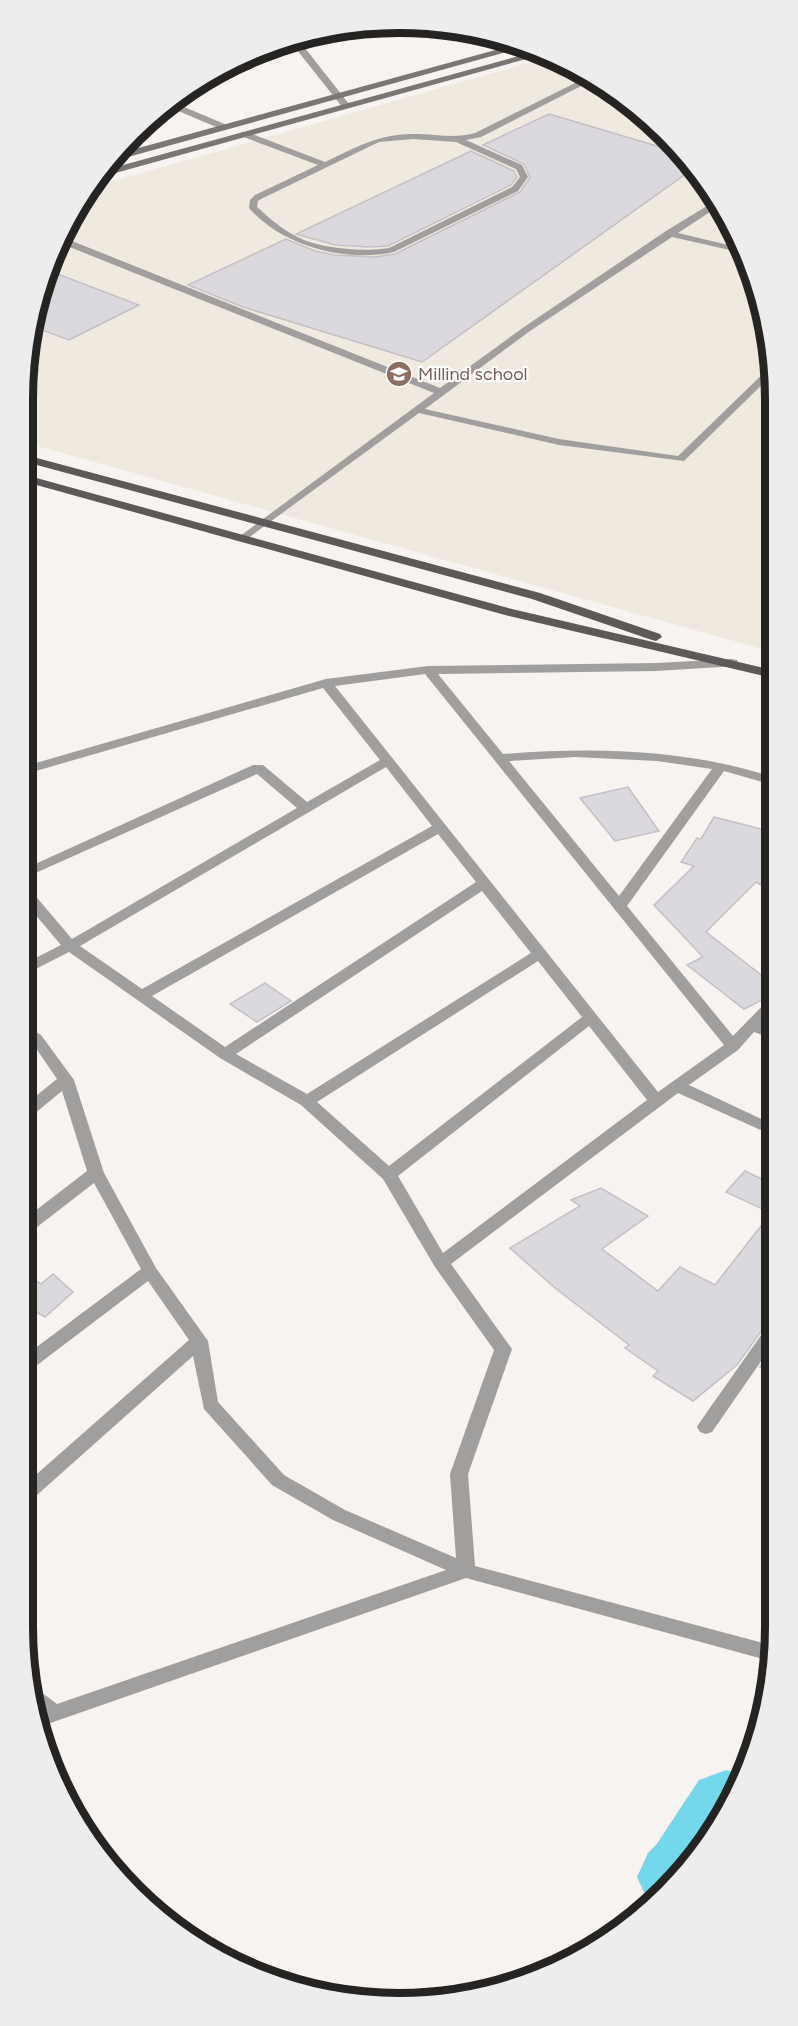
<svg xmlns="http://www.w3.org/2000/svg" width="798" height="2026" font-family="Figtree,sans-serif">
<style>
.built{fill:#f0e9df}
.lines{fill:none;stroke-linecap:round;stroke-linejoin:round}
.river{fill:#73d8eb;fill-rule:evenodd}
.building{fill:#dbd9dd;stroke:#c3c1c5;stroke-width:1.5}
.lane{fill:#a19f9e;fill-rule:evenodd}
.street{fill:#a19f9e;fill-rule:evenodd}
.secondary{fill:#797676;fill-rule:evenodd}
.primary{fill:#5d5959;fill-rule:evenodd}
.labels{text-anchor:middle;stroke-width:4.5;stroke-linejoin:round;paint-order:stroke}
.far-education-label{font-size:18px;fill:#785e54;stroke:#fff;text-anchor:start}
.rim{fill:none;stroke:#252422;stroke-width:8}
</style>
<rect width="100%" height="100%" fill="#f6f3f0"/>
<!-- built -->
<path class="built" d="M549,57L608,86L682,151L737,233L772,350L773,652L23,442V399L42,278L96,186Z"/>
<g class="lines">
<!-- river -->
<path class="river" d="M726,1770L741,1775L697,1856L648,1901L637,1877L648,1853L656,1845L699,1780Z"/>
</g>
<!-- building -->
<path class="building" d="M549,114L684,154L694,168L422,362L243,307L188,285L286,239L315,251L335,255L375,257L395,254L520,192L530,178L524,164L483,145Z
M471,151L514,171L517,177L511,185L388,246L369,247L335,245L296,234Z
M47,270L139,305L69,340L34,327L42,278Z
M628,787L659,831L615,841L580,798Z
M714,817L773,832L774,893L756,882L706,932L774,985V994L744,1009L687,965L703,957L654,905L694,866L681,862L697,838L701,839Z
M265,983L291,1001L257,1022L230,1004Z
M745,1171L774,1185L775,1320L767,1323L737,1365L693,1401L653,1376L658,1371L625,1348L629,1345L555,1288L510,1248L580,1206L571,1200L601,1188L648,1216L602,1249L658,1291L680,1267L715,1285L771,1213L726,1192Z
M53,1274L73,1292L45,1317L22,1304V1289L33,1279L41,1284Z
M775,1345V1373L760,1367Z"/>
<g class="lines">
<!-- lane -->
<path class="lane" d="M589,76L595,79L481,137L466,140L522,165L528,177L518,191L394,252C345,263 282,246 249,208L250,200L255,195L318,165L241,136V132H247L325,162C354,148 381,133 414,134C437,134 453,139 475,133ZM413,139L456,142L516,169L520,177L512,187L389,248C364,252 328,249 304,240C287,233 271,220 257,207L258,201L261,199L379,142Z
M715,201L719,206L678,233L741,248L743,253L672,237L530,331L425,409L559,439L678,456L769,368L772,367V375L684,461L559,445L419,413L244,541L240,540V536L434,393L62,244L67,239L440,388L524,327L666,231Z"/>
<!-- street -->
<path class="street" d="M301,43L349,104V108H343L293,45Z
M177,104L227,125L229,127L221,129L171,108Z
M732,659L737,660L738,663L737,666L656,671L438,674L503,754C595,747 685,749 773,777V785L724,771L627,906L733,1036L769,999L774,997V1011L762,1024L774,1029V1039L754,1032L738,1050L689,1085L774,1125V1136L678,1093L451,1264L512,1349L468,1474L475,1566L771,1645L770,1661L466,1578L39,1727L33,1690L41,1692L57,1704L446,1570L333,1520L272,1485L204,1409L193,1356L28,1503L22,1505V1487L189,1340L148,1281L28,1372L22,1373V1358L141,1269L94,1183L28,1234L22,1236V1221L87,1171L62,1091L28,1119L22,1120V1107L57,1079L31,1041L22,1036V1024L41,1035L74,1080L104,1173L156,1268L208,1341L218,1402L284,1475L345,1510L456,1558L450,1474L494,1350L435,1267L383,1179L301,1105L220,1058L69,952L22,976V965L61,945L22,899V885L27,886L72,939L297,808L257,774L22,879V870L253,765H263L307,802L380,760L323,688L22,775V767L326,679L428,666L656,663ZM425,674L724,1045L658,1092L335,686ZM575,757L657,761L712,769L619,896L509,761ZM386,767L432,826L142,989L80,946ZM438,834L476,882L225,1047L152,996ZM482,891L531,953L307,1094L236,1054ZM538,961L582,1017L389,1166L317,1102ZM589,1026L647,1100L443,1253L398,1176Z
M775,1322V1341L712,1432L706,1434L700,1432L697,1427L700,1422L769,1324Z"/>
<!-- secondary -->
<path class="secondary" d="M521,43L528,46L110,162L113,155Z
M537,51L544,54L101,177L105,170Z"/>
<!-- primary -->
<path class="primary" d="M22,454L540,593L660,634L662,637L656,641L652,640L532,599L22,461Z
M22,474L512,609L773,670V678L505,615L22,481Z"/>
</g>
<!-- icons -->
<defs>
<g id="university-disc" transform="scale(1.35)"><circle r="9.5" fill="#8d6e63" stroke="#fff"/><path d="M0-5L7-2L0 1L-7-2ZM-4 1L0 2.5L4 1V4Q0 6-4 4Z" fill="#fff"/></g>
</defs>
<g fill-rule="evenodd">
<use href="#university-disc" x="399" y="374"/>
</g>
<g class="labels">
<!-- far-education labels -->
<g class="far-education-label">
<text x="418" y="380">Millind school</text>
</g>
</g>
<!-- crop -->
<path d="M0 0H798V2026H0ZM399 33H399A366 366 0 0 1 765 399V1627A366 366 0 0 1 399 1993H399A366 366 0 0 1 33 1627V399A366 366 0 0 1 399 33Z" fill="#eeeded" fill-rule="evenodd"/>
<path class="rim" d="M399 33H399A366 366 0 0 1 765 399V1627A366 366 0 0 1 399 1993H399A366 366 0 0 1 33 1627V399A366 366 0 0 1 399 33Z"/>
</svg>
